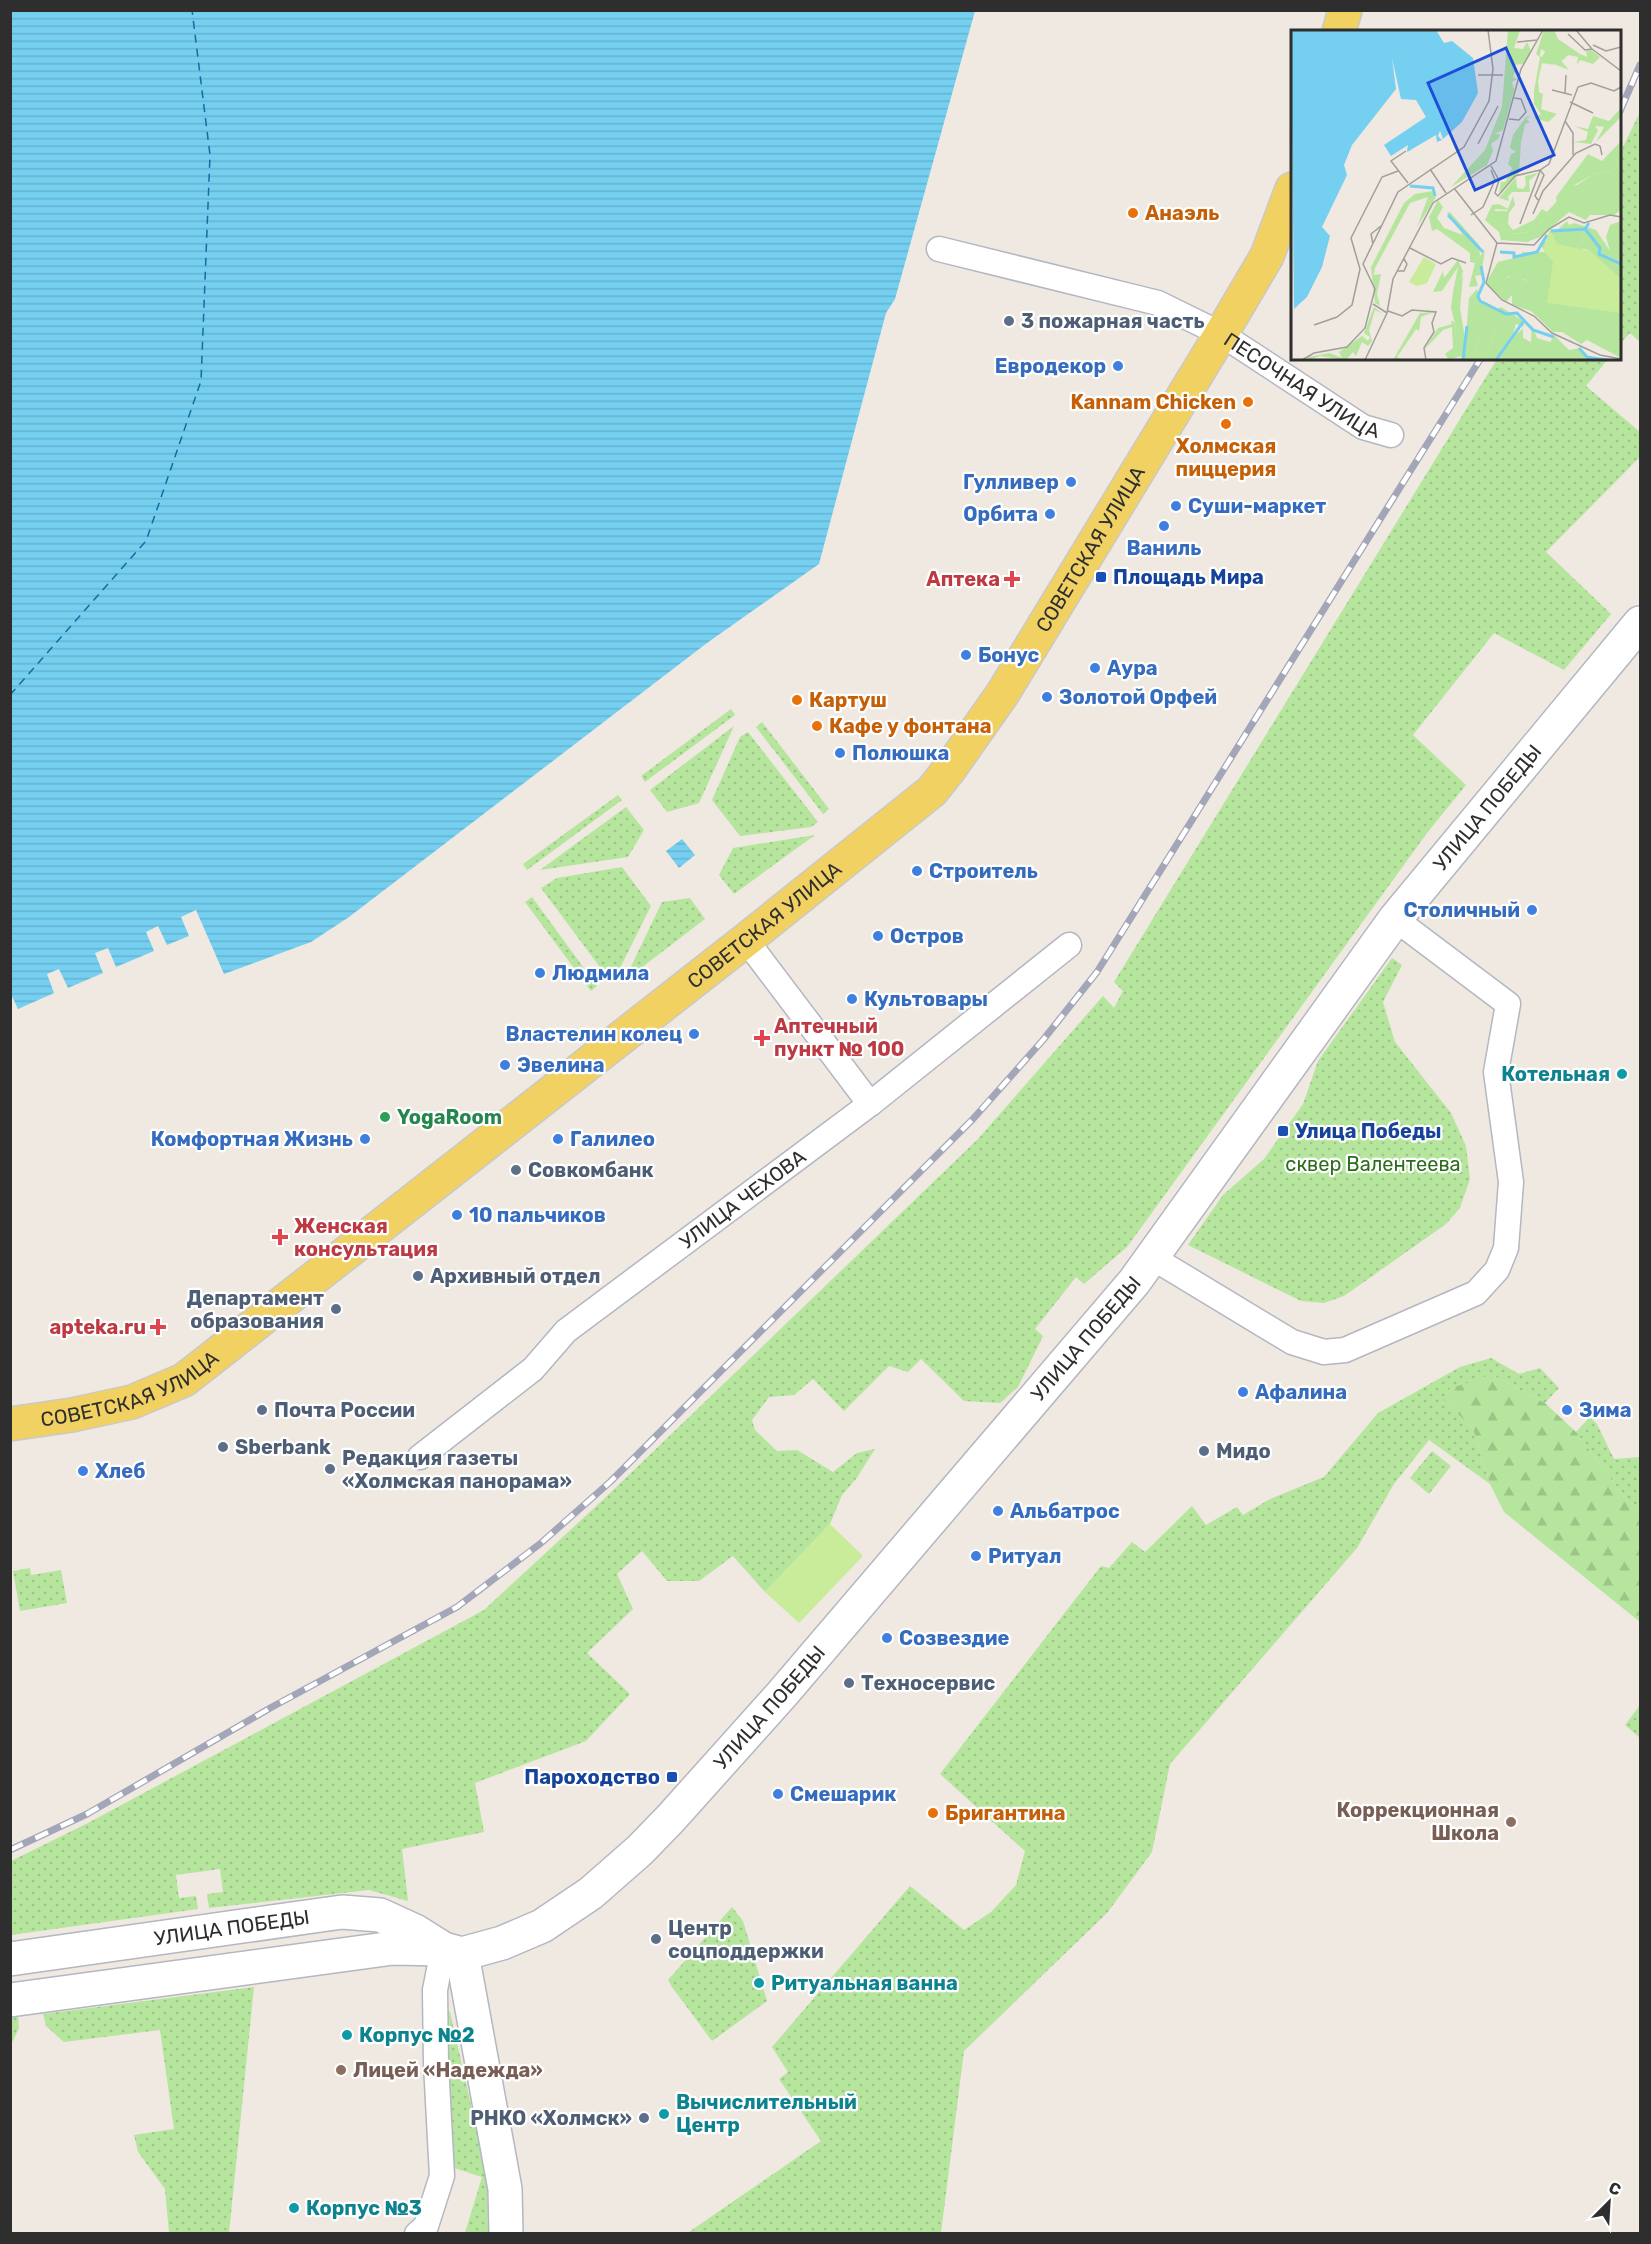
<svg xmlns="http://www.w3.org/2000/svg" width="1651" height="2244" font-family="Rubik,sans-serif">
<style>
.grass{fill:url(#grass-dots)}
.forest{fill:url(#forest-firs)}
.pitch{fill:#c9ec9a}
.water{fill:url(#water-rules)}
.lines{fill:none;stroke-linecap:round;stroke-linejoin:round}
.ferry{stroke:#0d6fa3;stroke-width:1.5;stroke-dasharray:8 6;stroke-linecap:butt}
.street-casing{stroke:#b4b7c1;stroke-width:27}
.secondary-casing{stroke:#b4b7c1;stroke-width:36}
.primary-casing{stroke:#c9c9c9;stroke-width:36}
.street{stroke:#fff;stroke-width:24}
.secondary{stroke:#fff;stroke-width:33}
.primary{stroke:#f2d163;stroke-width:33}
.rail-casing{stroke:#a3a6b8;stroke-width:7}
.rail{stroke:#fff;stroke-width:4.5;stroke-dasharray:14;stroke-linecap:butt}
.food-dot{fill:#e8710a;stroke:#fff;stroke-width:2}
.service-dot{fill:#5c6f8a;stroke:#fff;stroke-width:2}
.shop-dot{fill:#3f7fe0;stroke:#fff;stroke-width:2}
.transit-dot{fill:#1a4fb4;stroke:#fff;stroke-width:2}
.health-dot{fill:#e0444e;stroke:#fff;stroke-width:2}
.culture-dot{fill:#0f9aa8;stroke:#fff;stroke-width:2}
.leisure-dot{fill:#2e9e5b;stroke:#fff;stroke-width:2}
.education-dot{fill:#8d6e63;stroke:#fff;stroke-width:2}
.labels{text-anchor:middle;stroke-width:4.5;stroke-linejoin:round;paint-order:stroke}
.food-label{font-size:20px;font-weight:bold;fill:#c56008;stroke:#fff;text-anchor:start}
.service-label{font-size:20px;font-weight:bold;fill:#4e5e75;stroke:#fff;text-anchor:start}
.shop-label{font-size:20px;font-weight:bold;fill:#366cbe;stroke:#fff;text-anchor:start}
.street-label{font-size:20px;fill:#2e2e2e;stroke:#fff}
.transit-label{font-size:20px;font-weight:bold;fill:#164399;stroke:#fff;text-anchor:start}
.health-label{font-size:20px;font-weight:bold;fill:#be3a42;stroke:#fff;text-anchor:end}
.culture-label{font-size:20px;font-weight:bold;fill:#0d838f;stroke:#fff;text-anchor:start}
.leisure-label{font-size:20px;font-weight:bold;fill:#27864d;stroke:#fff;text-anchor:start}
.park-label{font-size:20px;fill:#2c6e1b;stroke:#fff}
.education-label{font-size:20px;font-weight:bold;fill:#785e54;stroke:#fff;text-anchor:end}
.inset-river{fill:none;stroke:#75cff0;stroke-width:3}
.inset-road{fill:none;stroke:#a29e99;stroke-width:1.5}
.view{fill:#1d4ed8;fill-opacity:0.15;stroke:#1d4ed8;stroke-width:3}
.inset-edge{fill:none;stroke:#2e2e2e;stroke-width:3}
</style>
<defs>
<pattern id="grass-dots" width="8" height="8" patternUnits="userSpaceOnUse" patternTransform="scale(1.5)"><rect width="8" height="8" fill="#b6e59e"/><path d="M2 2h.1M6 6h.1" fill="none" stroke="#9dc588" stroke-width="1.8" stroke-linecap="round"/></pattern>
<pattern id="forest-firs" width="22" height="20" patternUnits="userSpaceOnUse" patternTransform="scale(1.5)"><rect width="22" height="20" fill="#b6e59e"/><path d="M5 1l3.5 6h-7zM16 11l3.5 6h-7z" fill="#9dc588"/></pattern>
<pattern id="water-rules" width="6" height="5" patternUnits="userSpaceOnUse" patternTransform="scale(1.5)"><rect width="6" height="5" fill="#75cff0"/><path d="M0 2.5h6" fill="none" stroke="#66b2ce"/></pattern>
</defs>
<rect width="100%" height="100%" fill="#efe9e1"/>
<!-- grass -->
<path class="grass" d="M1640,112V342L1630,333L1620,344V153Z
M1497,359H1608L1586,386L1640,432V457L1546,552L1611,614L1564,670L1494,633L1413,735L1466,785L1427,833L1127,1247L1084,1284L1076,1277L1035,1329L1043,1336L1018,1387L1000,1403L964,1401L921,1359L908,1372L889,1366L844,1411L813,1379L794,1395L769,1397L752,1420L755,1430L777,1451L797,1450L833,1472L857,1453L875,1449L856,1479L842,1495L830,1524L765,1592L733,1556L699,1581H667L642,1551L617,1574L633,1609L587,1653L630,1694L586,1741L475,1783L484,1832L402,1849L408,1901L369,1890L209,1908L207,1894L223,1892L220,1869L176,1875L179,1898L196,1896L198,1909L11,1935V1861L88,1823L484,1610L606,1497L978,1139L1103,996L1114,1008L1123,991L1114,982Z
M731,709L735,715L645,782L641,776Z
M762,722L829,809L823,814L756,727Z
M734,726L699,803L667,812L650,790Z
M748,732L818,822L811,827L740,836L712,800L740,737Z
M618,795L622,800L527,870L523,864Z
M626,807L644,830L628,857L540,870Z
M815,835L734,894L719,875L733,848Z
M622,867L651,906L620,968L608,978L541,888L557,878Z
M532,897L597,986L591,991L525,902Z
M690,898L705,919L624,981L662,902Z
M1392,958L1402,965L1383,1002L1395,1042L1451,1113L1466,1146L1470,1179L1460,1208L1446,1224L1344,1296L1324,1303L1301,1301L1188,1245L1223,1195L1264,1159L1303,1104L1318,1061Z
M1491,1358L1519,1374L1540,1368L1559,1388L1545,1403L1494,1376L1444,1400L1473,1429L1490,1484L1429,1440L1394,1484L1357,1548L1170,1764L1152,1852L1107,1913L964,2051L941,2233L686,2234L821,2141L779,2079L788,2072L772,2047L910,1886L964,1930L991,1912L1016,1885L1025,1851L940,1774L1101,1566L1109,1568L1132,1542L1145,1552L1192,1506L1206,1525L1237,1507L1243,1515L1270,1499L1324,1477L1378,1413L1460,1367Z
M1590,1417L1597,1424L1614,1459L1640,1457V1506L1627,1501L1576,1432Z
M1432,1451L1451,1466L1429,1494L1410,1478Z
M30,1568L31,1575L61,1570L67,1603L20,1611L13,1571Z
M1640,1705V1738L1625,1725Z
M732,1907L743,1921L767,2001L712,2041L672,1987L668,1980Z
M254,1987L229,2233H169L165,2189L138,2152L134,2135L174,2129L160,2030L64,2042L46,2026L43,2014Z
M444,2008L450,2012L487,2175L488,2233H465L482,2177L451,2167Z
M18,2016L19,2028L11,2045V2017Z"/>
<!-- forest -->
<path class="forest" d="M1487,1376H1494L1545,1403L1576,1432L1627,1501L1640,1506V1622L1504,1512L1490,1484L1473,1429L1444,1400L1449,1389Z"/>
<!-- pitch -->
<path class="pitch" d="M830,1524L863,1556L799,1623L765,1592Z"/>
<!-- water -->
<path class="water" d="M10,11H975L895,299L886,313L819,564L707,643L349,917L311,942L224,974L196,910L181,917L189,936L167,945L158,926L146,932L154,951L116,967L108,948L95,953L103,973L68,988L59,969L47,974L54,993L18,1009L10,992Z
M682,839L695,855L679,868L666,851Z"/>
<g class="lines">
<!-- ferry -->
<path class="ferry" d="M10,695L146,541L201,381L210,155L192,10"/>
<!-- street casing -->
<g class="street-casing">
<g id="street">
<path id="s1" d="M939,249L1158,303L1221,334L1363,427L1391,435"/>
<path d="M746,940L870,1104"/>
<path d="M1153,1258L1292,1342L1324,1352L1345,1350L1476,1293L1497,1270L1506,1248L1511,1182L1496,1072L1508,1004L1395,919"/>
<path id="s2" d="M420,1457L533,1369L566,1331L870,1104L1069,945"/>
<path d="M417,2234L426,2226L442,2176L436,2064L435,1990L443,1949"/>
</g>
</g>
<!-- secondary casing -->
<g class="secondary-casing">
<g id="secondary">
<path d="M462,1954L505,2189L506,2234"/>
<path id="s3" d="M10,1959L342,1912L380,1915L415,1931L442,1948"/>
<path id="s4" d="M10,2000L393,1948L443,1949L462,1954L502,1943L542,1926L591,1893L640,1850L671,1818L783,1693L1134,1282L1395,919L1640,623"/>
</g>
</g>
<!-- primary casing -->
<g class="primary-casing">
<g id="primary">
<path d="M1339,32L1345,10"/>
<path id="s5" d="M10,1424L72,1415L132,1402L184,1380L746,940L932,791L951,767L1003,693L1221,334L1267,256L1292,189"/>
</g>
</g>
<!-- street -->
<use href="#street" class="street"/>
<!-- secondary -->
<use href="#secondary" class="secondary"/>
<!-- primary -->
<use href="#primary" class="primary"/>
<!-- rail casing -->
<g class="rail-casing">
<path id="rail" d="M1620,111L1640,65
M10,1850L87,1814L272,1707L457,1607L541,1543L610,1482L973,1119L1043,1040L1097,972L1481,358"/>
</g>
<!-- rail -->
<use href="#rail" class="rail"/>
</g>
<!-- markers -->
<g class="food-dot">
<circle cx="1133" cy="213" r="6"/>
<circle cx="1248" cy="402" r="6"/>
<circle cx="1226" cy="424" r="6"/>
<circle cx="797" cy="700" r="6"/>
<circle cx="817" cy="726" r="6"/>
<circle cx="933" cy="1813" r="6"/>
</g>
<g class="service-dot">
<circle cx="1009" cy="321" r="6"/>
<circle cx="516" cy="1170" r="6"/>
<circle cx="418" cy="1276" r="6"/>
<circle cx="336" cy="1309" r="6"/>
<circle cx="262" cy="1410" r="6"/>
<circle cx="223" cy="1447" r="6"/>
<circle cx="1204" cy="1451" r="6"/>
<circle cx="330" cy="1469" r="6"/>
<circle cx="849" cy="1683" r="6"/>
<circle cx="656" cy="1939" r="6"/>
<circle cx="644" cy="2118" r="6"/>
</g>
<g class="shop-dot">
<circle cx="1118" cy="366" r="6"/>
<circle cx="1071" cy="482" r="6"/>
<circle cx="1176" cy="506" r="6"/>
<circle cx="1050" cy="514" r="6"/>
<circle cx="1164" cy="526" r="6"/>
<circle cx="966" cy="655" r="6"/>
<circle cx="1095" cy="668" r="6"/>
<circle cx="1047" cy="697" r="6"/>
<circle cx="840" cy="753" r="6"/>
<circle cx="917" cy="871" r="6"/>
<circle cx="1532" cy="910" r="6"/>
<circle cx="878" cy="936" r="6"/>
<circle cx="540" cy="973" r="6"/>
<circle cx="852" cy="999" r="6"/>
<circle cx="694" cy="1034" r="6"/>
<circle cx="505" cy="1065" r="6"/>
<circle cx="365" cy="1139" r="6"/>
<circle cx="558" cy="1139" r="6"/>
<circle cx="457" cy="1215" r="6"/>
<circle cx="1243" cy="1392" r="6"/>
<circle cx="1567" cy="1410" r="6"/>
<circle cx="83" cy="1471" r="6"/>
<circle cx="998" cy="1511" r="6"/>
<circle cx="976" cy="1556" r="6"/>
<circle cx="887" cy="1638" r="6"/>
<circle cx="778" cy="1794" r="6"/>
</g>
<g class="transit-dot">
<rect x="1095" y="571" width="12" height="12" rx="3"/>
<rect x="1277" y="1125" width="12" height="12" rx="3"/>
<rect x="666" y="1771" width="12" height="12" rx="3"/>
</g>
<g class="health-dot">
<path d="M1009 570h6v6h6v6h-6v6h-6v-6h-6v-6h6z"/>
<path d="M759 1029h6v6h6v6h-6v6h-6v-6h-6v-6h6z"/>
<path d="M277 1228h6v6h6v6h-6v6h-6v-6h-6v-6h6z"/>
<path d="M155 1318h6v6h6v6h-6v6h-6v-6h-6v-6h6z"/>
</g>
<g class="culture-dot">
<circle cx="1622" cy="1074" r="6"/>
<circle cx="759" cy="1983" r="6"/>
<circle cx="347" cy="2035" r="6"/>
<circle cx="664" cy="2114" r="6"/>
<circle cx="294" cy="2208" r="6"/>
</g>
<circle class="leisure-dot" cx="385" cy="1117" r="6"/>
<g class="education-dot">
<circle cx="1511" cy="1822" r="6"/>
<circle cx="341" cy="2070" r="6"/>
</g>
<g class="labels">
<!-- food labels -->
<g class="food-label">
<text x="1145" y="220">Анаэль</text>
<text x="1236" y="409" text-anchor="end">Kannam Chicken</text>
<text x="1226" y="453" text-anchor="middle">Холмская<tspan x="1226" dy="23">пиццерия</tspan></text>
<text x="809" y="707">Картуш</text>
<text x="829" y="733">Кафе у фонтана</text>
<text x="945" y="1820">Бригантина</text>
</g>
<!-- service labels -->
<g class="service-label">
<text x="1021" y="328">3 пожарная часть</text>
<text x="528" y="1177">Совкомбанк</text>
<text x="430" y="1283">Архивный отдел</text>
<text x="324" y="1305" text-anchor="end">Департамент<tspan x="324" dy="23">образования</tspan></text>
<text x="274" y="1417">Почта России</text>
<text x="235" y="1454">Sberbank</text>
<text x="1216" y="1458">Мидо</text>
<text x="342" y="1465">Редакция газеты<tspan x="342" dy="23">«Холмская панорама»</tspan></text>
<text x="861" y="1690">Техносервис</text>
<text x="668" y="1935">Центр<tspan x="668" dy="23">соцподдержки</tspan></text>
<text x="632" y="2125" text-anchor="end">РНКО «Холмск»</text>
</g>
<!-- shop labels -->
<g class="shop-label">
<text x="1106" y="373" text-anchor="end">Евродекор</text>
<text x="1059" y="489" text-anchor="end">Гулливер</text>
<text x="1188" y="513">Суши-маркет</text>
<text x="1038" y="521" text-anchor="end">Орбита</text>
<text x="1164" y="555" text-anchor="middle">Ваниль</text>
<text x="978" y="662">Бонус</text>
<text x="1107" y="675">Аура</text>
<text x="1059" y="704">Золотой Орфей</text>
<text x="852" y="760">Полюшка</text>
<text x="929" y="878">Строитель</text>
<text x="1520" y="917" text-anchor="end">Столичный</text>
<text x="890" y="943">Остров</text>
<text x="552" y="980">Людмила</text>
<text x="864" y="1006">Культовары</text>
<text x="682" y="1041" text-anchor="end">Властелин колец</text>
<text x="517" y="1072">Эвелина</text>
<text x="353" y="1146" text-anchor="end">Комфортная Жизнь</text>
<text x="570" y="1146">Галилео</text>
<text x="469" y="1222">10 пальчиков</text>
<text x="1255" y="1399">Афалина</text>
<text x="1579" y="1417">Зима</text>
<text x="95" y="1478">Хлеб</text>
<text x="1010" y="1518">Альбатрос</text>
<text x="988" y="1563">Ритуал</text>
<text x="899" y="1645">Созвездие</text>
<text x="790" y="1801">Смешарик</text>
</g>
<!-- street labels -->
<g class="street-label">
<text dy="7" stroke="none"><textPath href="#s1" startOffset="392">ПЕСОЧНАЯ УЛИЦА</textPath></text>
<text dy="7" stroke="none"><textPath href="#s5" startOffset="1422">СОВЕТСКАЯ УЛИЦА</textPath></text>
<text dy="7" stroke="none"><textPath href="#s4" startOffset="2010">УЛИЦА ПОБЕДЫ</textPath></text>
<text dy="7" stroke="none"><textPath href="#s5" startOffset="918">СОВЕТСКАЯ УЛИЦА</textPath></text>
<text dy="7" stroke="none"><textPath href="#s2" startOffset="414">УЛИЦА ЧЕХОВА</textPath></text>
<text dy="7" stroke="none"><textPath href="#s4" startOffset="1344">УЛИЦА ПОБЕДЫ</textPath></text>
<text dy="7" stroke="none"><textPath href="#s5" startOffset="126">СОВЕТСКАЯ УЛИЦА</textPath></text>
<text dy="7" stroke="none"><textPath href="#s4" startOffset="858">УЛИЦА ПОБЕДЫ</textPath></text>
<text dy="7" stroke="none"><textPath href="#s3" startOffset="224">УЛИЦА ПОБЕДЫ</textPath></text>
</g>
<!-- transit labels -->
<g class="transit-label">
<text x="1113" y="584">Площадь Мира</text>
<text x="1295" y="1138">Улица Победы</text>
<text x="660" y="1784" text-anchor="end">Пароходство</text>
</g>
<!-- health labels -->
<g class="health-label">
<text x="1000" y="586">Аптека</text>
<text x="774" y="1033" text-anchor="start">Аптечный<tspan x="774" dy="23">пункт № 100</tspan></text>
<text x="294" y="1233" text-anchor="start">Женская<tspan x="294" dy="23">консультация</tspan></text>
<text x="146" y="1334">apteka.ru</text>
</g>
<!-- culture labels -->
<g class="culture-label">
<text x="1610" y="1081" text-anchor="end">Котельная</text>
<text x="771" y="1990">Ритуальная ванна</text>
<text x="359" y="2042">Корпус №2</text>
<text x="676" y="2109">Вычислительный<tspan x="676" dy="23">Центр</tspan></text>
<text x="306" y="2215">Корпус №3</text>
</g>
<!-- leisure labels -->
<g class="leisure-label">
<text x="397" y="1124">YogaRoom</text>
</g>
<!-- park labels -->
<g class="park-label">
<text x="1373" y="1171">сквер Валентеева</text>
</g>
<!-- education labels -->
<g class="education-label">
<text x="1499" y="1817">Коррекционная<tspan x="1499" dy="23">Школа</tspan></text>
<text x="353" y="2077" text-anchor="start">Лицей «Надежда»</text>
</g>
</g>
<!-- overview -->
<g transform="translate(1291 30)">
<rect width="330" height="330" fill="#efe9e1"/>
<path d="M217,0H229L223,18L232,19L236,12L240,21L232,34L221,35L225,39L222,47L226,49L221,52L223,60L212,100L203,104H209L208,108L200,114L202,121L196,135L160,157L194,120L211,77ZM253,0H263L267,9L289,24L296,27L295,21L300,20L309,27L302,34L289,30L286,35L287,27L277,25L271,31L250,19L249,26L264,35L251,33L247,51L248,62L252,64L250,79L266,84L257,92L242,88L250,84L243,74V61L249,27L245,24ZM330,78V87L305,112L313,97L304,96L307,100L300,114L282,112L295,110L297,102L283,96L297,99L302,86L318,91ZM240,86L235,89L239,92L234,94L230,112L228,144L208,163L210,152H214L221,138L217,134L220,124L225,122L219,118L222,105L235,87ZM330,111V129L321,141L303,144L278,158L273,156L297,124L311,131ZM247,143L238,151L239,162H221L217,167L218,171L208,168L225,147L226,158L232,159L235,155L234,146ZM142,161L145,167L126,197L137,167L119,173L84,238L83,245L90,244L86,264L89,276L84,273L80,237L113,173L124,164ZM222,166L224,175L218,183L217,194L222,200L243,190L251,179L256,182L267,170L266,177L239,202L220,204L203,190L202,181H216ZM147,170L152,177L146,188L153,198L172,205L156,183L159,182L188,215L189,226L194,220L190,245L184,246L187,256L178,257L184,233L179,232V223L146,199L141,201L138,187ZM259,199L286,218L293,206L290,218L330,249V328L296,310L290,314L271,302H262L240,281L221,275V265L215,272L196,254L197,249L204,253L220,246L240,252L249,263L254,222L249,213L256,211ZM167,230L172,241L168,256L162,262L167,237L151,261L142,262L152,241L153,248ZM83,277L92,284L84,280L78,300L81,311L77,316L71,312L65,326L62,322L55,330L29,326L18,330L17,327L39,323L51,328L48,322L71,306L77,311L79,307L73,303ZM143,282L130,287L128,301L125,299L106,327L110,329L102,330L129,283ZM160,291H161L163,292L165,298L164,311L175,315L174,297L178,296L173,330L170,326L158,330L154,324L162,318L161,297L152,300L134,319L147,298L161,294ZM188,297L205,300L192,330H182L190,306Z" fill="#b6e59e"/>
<path d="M255,20L267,27L278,40L250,29ZM330,129V180L323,185H299L295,190L278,182L249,207L236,212L210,210L208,202L194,190L201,175L208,174L219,180L204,179L203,190L220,204L239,202L266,177L265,167L273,156L286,155L303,144L321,141ZM276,191L278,195L283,193L305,200L319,221L315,207L319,195L330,191V249L297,220L289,218L293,206L286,218L264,212L262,204ZM231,222H254L262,232L257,260L250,265L235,250L218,246L206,255L197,249L207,232L232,226ZM172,245L169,278L175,315L169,323L162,321L165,298L160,278L162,262ZM186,259L190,271L205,280L210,277L234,292L232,297L225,294L221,307L232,299V308L240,312L241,295L246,308L259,312L264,306L278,320L290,318L296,327L313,330H192L205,300L194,304L189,298L190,306L182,330H173L178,268Z" fill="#b6e59e"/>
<path d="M259,199L266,214L299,221L330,249V283L256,273L262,232L252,220ZM133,227L145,234L136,253L126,256L118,252Z" fill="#c9ec9a"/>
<path d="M0,0H145L153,13L161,11L182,28L187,63L171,92L152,109L149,101L147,106L151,110L146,112L145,105L116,122L117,115L100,126L93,115L135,87L125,70L110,69L101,28L105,59L61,115L53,135L56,145L31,197L39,206L31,237L16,267L3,279Z" fill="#75cff0"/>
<path class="inset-river" d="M88,0L145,48L154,67L155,76L146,96L117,120M119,156L142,158L144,166M157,185L192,222M294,199L309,218L308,224L330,234M260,201L294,199L298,193M209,222L223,223V227L246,222L256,205M190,236L193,252L187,266L189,271L215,284L226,283L242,300L263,307M288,318L296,327L316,330M172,330L176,296M205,330L232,292"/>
<path class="inset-road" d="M285,0L301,19L330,41M277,4L294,20L301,19M226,12L247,10M302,15L315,21L330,17M187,45H212M261,60L281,65M274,63L275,45M279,72L302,83M218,89L228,90L235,82L230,69L223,68M274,91L282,103V125M187,114L207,76M115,121L100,131L117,153M200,136L208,150L204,163L207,166L224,146L249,140L258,134L287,57L300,53L323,61L330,57M139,139L155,163M163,158L206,213M247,170L244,166L253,145L249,140M242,184L252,161L285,123L304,114L309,116L311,125M180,185L192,177L204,150L200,140M229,194L249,141M206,213L195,253L211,270L243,286L261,303L309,325L330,329M206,213L243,215L258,199L278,187L293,193L319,185L330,187M82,214L80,204L90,196M119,218L150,234L161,228L175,233M107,241H113L116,234L113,229M82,274L96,283L102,249L142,173L205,131L230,39L252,0M97,281L111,286L121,280L145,282L141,293L143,302L133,318L135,330M23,295L46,287L61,275L69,239L60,208L91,147L107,141M11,330L23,323L56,317L74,298L84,259L72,234L107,162L173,117L198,71L202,39L197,0M74,330L96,283"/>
<path class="view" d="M215,18L263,125L184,160L137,53Z"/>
<rect width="330" height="330" class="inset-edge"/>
</g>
<!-- border -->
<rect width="1651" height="2244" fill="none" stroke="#2e2e2e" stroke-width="24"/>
<!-- north arrow -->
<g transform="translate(1609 2202) rotate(24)" stroke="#ffffff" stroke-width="4.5" paint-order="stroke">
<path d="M0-4.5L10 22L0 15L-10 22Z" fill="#2e2e2e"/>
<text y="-9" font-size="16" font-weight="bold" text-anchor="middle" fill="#2e2e2e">С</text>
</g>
</svg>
